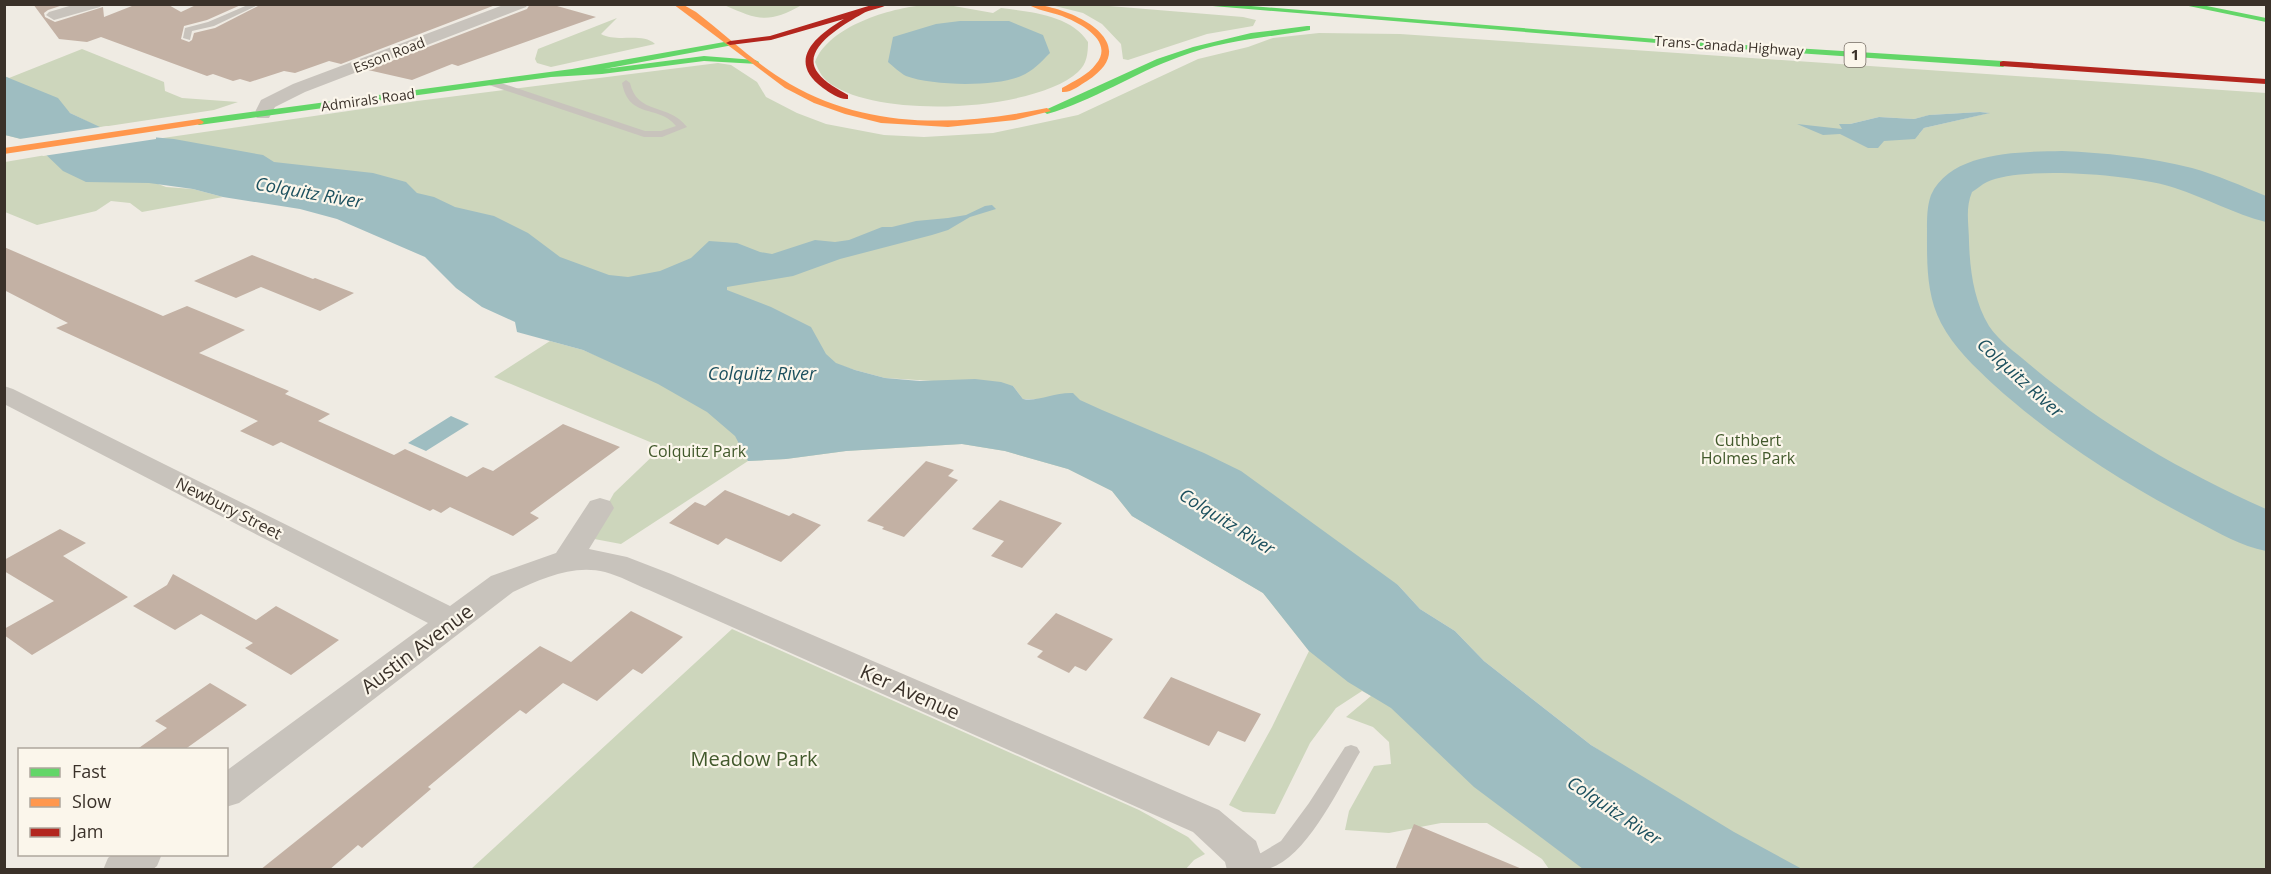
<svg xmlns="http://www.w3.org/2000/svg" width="2271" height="874" font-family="'Open Sans',sans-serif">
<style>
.green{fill:#cdd6bc;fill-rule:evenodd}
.water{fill:#9ebdc1}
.pier{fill:#efebe3}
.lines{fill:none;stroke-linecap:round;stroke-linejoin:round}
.river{fill:#9ebdc1;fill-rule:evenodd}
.building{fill:#c3b1a4}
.lane{fill:#c8c3bc;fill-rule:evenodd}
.street{fill:#c8c3bc;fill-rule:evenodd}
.fast{fill:#63d668;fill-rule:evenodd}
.slow{fill:#ff974d;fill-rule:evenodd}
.jam{fill:#b3261e;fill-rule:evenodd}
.labels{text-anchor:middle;stroke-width:4.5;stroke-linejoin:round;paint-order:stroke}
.far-street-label{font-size:14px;fill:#3a3129;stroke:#fbf6eb}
.shield{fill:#fbf6eb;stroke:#746c63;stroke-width:1.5}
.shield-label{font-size:15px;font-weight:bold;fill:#3a3129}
.park-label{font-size:16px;fill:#42592c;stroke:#fbf6eb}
.street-label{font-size:16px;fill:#3a3129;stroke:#fbf6eb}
.water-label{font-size:18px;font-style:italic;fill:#1c505e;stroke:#fbf6eb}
.near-street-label{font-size:20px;fill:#3a3129;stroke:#fbf6eb}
.near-park-label{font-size:20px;fill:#42592c;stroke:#fbf6eb}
</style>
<rect width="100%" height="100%" fill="#efebe3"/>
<!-- green -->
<path class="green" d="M724,5H802C768,24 758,20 724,5Z
M925,5H948L993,13L1001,8C1031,12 1071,15 1088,42C1088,53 1087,64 1078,72C1034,112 873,120 827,81C821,76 818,69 815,62C829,26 890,8 925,5Z
M1051,5H1097L1243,17L1256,20L1253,26L1207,34L1128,60L1123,59L1121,44L1102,24L1083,13Z
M617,18L601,34C617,43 642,32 655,44L551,67L537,63L535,59L538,49Z
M1319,33L1400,34L2266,93V869H1782L1591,745L1484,661L1455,631L1420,609L1398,585L1036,399H1023L1013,386L885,378L855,370L125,140L70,113L4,76L9,78L82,49L164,82L165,91L182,98L238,102L214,110L102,127L156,139L417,101L718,63L731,65L757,82L766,97L797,113L826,124L884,135L924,137L993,133L1078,115L1198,59L1248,47L1273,38ZM1980,112L1989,113L1924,128L1919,134L1841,127L1840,124H1850L1879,117L1914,119L1930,115Z
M4,125L166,187L193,189L223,197L142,212L130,203L111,201L96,211L37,225L5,212V162L46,155L21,139L5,135Z
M550,341L583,350L631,370L1034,450L1146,499L1637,869H1549L1542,859L1487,823H1441L1389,833L1345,830L1349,811L1374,766L1391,764L1389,742L1373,727L1346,717L1371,696L1362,691L1336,708L1310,743L1275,814L1243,812L1229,805L1272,727L1309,651L1263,593L1132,516L1112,491L1068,469L1005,451L962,444L846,451L786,459L748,461L621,544L589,538L614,493L662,447L494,377Z
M732,629L1139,810L1188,837L1205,854L1194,860L1185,870L471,869Z"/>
<!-- water -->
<path class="water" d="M960,21H1009L1043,35L1050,53C1041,62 1033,71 1021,76C995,87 933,86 906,76C900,73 893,66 888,62L893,37L936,24Z
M4,76L58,98L70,113L100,127L128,135L174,139L263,155L274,162L373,173L406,182L417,193L434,197L455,207L494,216L528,233L560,257L609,275L628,277L660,271L691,258L709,241L737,243L760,252L772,254L815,240L835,242L849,240L882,227H892L916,221L948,218L966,215L985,206L992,205L996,209L970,217L948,230L932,235L840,259L793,276L727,287V290L771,307L811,327L826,354L836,363L855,370L885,378L920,381L975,379L1001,382L1013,386L1023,399C1038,402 1055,392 1073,393L1080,400L1102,410L1204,453L1241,471L1398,585L1420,609L1455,631L1484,661L1591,745L1734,832L1802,869H1583L1474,787L1391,708L1348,682L1309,651L1263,593L1132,516L1112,491L1068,469L1005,451L962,444L846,451L786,459L748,461L735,436L707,412L658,384L583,350L517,332L515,322L482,307L456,288L425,257L337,219L300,209L223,197L193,189L149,183L86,182L63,171L39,148L21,139L5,135Z
M1980,112L1990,113L1924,128L1915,139L1884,141L1878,148H1868L1840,134L1823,135L1797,124L1842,129L1839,124H1850L1879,117L1914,119L1929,115Z
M451,416L469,424L426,451L408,443Z"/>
<!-- pier -->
<path class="pier" d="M107,126L156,136V139L43,156L37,151L13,140Z"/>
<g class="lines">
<!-- river -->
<path class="river" d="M2062,151C2105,153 2149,157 2192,168C2217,175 2242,186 2266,196V222C2234,214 2206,198 2175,188C2138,175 2022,165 1987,182C1982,184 1977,189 1972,192C1965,208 1969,226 1969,242C1970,271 1974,301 1989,326C1999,341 2015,352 2029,364C2100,424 2182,472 2266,509V551C2241,546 2219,533 2196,521C2124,484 2054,439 1994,385C1974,366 1954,348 1941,323C1926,294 1927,262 1927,230C1927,218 1927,206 1931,195C1951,151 2021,152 2062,151Z"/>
</g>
<!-- building -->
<path class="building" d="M33,4H66L48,10L44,13L45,17L55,22L103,7L104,17L137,4H167L181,12L198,4H243L207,20L184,26L181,39L189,42L192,40L194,33L215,28L262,4H498L341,64L329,61L295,73L284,71L250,82L240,79L233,81L213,74L207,76L101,37L87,42L59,39Z
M530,4H550L596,17L458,66L452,64L412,80L368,70L527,9Z
M4,247L163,316L187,306L245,330L199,353L289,391L285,394L330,414L318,421L394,455L405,449L467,477L483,467L493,471L563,424L620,447L530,513L539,518L513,536L450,507L441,513L433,509L430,511L281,442L273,446L240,431L258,421L56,328L68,323L4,290Z
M252,255L313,279L315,278L354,293L320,311L261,287L236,298L194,281Z
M926,461L954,470L948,476L958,480L904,537L882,529L884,527L867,521Z
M725,490L789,516L793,513L821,525L781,562L726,538L718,545L669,523L695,502L705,506Z
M1000,500L1062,523L1022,568L991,556L1004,541L972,529Z
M60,529L86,543L63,556L128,597L32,655L4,635V629L54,601L4,571V560Z
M173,574L256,620L276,606L339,640L291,675L245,648L253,643L201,614L175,630L133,606L167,585Z
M631,611L683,637L642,674L633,669L597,701L563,683L526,714L520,710L428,787L431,789L362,848L358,845L329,870H260L540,646L571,662Z
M1056,613L1113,639L1086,671L1075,666L1069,673L1037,657L1043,651L1027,644Z
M1171,677L1261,714L1245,742L1218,731L1209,746L1143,718Z
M210,683L247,705L184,750H136L167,728L155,721Z
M1414,824L1522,869V870H1395Z"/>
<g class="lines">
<!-- lane -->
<path class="lane" d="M250,4H260L214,26L192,31L190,40L183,38L185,28L208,22Z
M492,80L645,131H661L676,126C659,104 629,120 622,83L626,80L630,83C637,115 669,103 687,127L662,137H644L489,85L488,83Z
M1351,745L1357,747L1360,752L1357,757C1338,790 1306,858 1268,869C1259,871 1248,870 1239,870L1237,865L1240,859L1261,853L1281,841L1309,803L1345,747Z"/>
<!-- street -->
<path class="street" d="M76,4H102L100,7L54,20L46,15L49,12Z
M506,4H528L526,7L305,92L275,107L269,118H257L254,114L261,100L293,84Z
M4,386L13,389L450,606L491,576L556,553L590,501L600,498L610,501L614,508L589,549L627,557L671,574L1219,810L1256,841L1266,870H1227L1225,862L1193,832L649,590C634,584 620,576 605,572C573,564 541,579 513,592L239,803L226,807V771L428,623L4,404Z
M113,854H162L157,866L152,870H103L108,858Z"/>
<!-- fast -->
<path class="fast" d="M1189,4H1227L1681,41L2003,61L2007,64L2003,67L1681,45Z
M2179,4H2197L2266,18V22Z
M1307,26H1310V30C1264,38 1224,40 1179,57C1134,73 1093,101 1047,114L1043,111L1157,59L1193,47L1251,33Z
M730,41H733V45L604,69L704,56L755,60L759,62L758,64L704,61L602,74L551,77L199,125L194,122L199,119L572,69Z"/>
<!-- slow -->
<path class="slow" d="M673,4H682L696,12C727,36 756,64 790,84C869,130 960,126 1047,108L1051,111L1015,120L948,127L881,123L845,114L814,103L785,88Z
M1027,4C1065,4 1149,41 1087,81C1080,85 1071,93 1062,92V88C1074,81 1088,75 1096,64C1115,41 1080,23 1062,16C1050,12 1037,10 1027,4Z
M199,119L204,122L202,124L4,154V148Z"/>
<!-- jam -->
<path class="jam" d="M875,4H888C881,9 870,9 862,14C845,24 799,49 818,73C825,83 838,89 848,95V99C840,100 830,93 823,88C785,60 817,35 844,19L771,40L730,45L726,43L730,41L770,36Z
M2003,61L2266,79V84L2000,66V62Z"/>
</g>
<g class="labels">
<!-- far-street labels -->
<g class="far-street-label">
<text transform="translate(1729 46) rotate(4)" y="5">Trans-Canada Highway</text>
<text transform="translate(389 55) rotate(-21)" y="5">Esson Road</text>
<text transform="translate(368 100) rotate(-8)" y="5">Admirals Road</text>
</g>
<!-- shield labels -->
<rect class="shield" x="1844.5" y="43" width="21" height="24" rx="4.5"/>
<g class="shield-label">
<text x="1855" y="60">1</text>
</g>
<!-- park labels -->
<g class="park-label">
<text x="1748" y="446">Cuthbert<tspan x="1748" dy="18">Holmes Park</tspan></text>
<text x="697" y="457">Colquitz Park</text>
</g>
<!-- street labels -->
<g class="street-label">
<text transform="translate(229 508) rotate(27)" y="6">Newbury Street</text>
</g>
<!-- water labels -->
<g class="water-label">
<text transform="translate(309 193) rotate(10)" y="6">Colquitz River</text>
<text x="762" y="380">Colquitz River</text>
<text transform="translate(2020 378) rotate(42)" y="6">Colquitz River</text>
<text transform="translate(1227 522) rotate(32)" y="6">Colquitz River</text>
<text transform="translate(1614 811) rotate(34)" y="6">Colquitz River</text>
</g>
<!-- near-street labels -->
<g class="near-street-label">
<text transform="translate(417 649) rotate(-37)" y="7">Austin Avenue</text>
<text transform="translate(910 692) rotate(24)" y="7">Ker Avenue</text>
</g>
<!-- near-park labels -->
<g class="near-park-label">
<text x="754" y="766">Meadow Park</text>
</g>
</g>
<!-- border -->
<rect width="2271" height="874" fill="none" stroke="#3a3129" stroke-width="12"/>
<!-- legend -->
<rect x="18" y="748" width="210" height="108" fill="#fbf6eb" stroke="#aea79d" stroke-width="1.5"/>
<rect x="30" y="768" width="30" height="9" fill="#63d668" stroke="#aea79d" stroke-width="1.5"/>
<text x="72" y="778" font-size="18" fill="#3a3129">Fast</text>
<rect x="30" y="798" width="30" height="9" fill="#ff974d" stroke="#aea79d" stroke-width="1.5"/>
<text x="72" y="808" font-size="18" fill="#3a3129">Slow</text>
<rect x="30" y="828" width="30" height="9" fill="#b3261e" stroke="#aea79d" stroke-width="1.5"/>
<text x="72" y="838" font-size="18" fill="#3a3129">Jam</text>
</svg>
